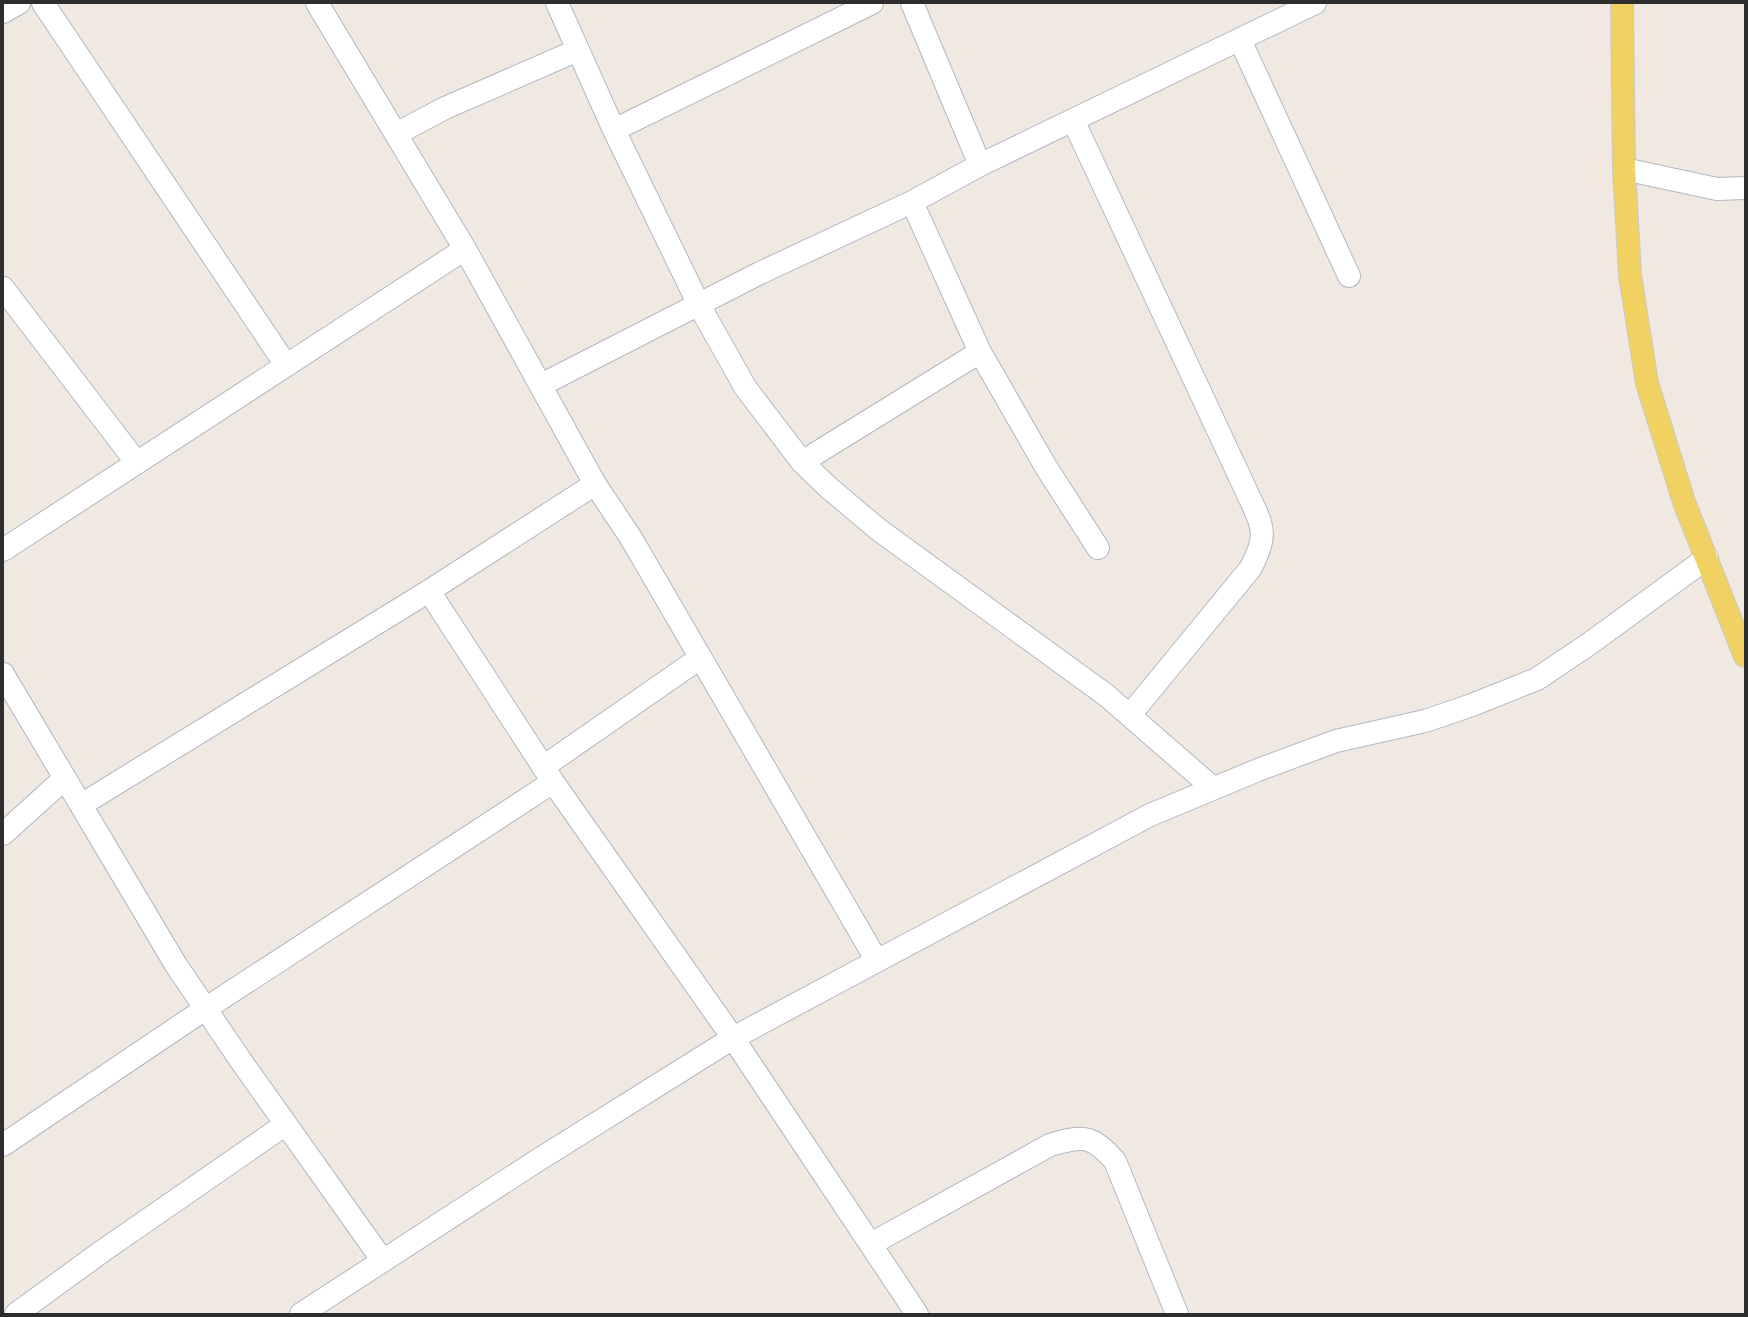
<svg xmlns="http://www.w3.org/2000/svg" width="1748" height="1317" font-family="Mulish,sans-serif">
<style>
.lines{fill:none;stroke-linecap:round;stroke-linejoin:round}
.street-casing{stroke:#b4b7c1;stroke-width:24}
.primary-casing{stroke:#c9c9c9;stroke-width:24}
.street{stroke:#fff;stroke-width:22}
.primary{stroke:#f2d163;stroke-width:22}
</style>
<rect width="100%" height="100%" fill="#efe9e1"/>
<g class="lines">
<!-- street casing -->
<g class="street-casing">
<path id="street" d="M43,3L286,365
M317,3L465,249L595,484L631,538L877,961
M557,3L614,130L699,305L745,387L802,462L829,488L879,530L1106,695L1213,788
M912,3L980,165
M3,12L19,3
M1240,40L1349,276
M1073,120L1245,488C1261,524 1271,531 1250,569L1130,715
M614,130L872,3
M396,134L445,108L578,50
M1624,169L1717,189L1745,188
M912,202L980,352L1046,467L1098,548
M3,288L137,463
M541,385L760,273L912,202L980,165L1315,3
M802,462L980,352
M3,550L465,249
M429,591L553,782L733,1038L917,1314
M3,674L176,965L241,1061L383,1261
M543,767L700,658
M81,805L429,591L595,484
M3,834L65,778
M3,1145L205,1009L553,782
M871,1244L1050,1145C1083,1135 1092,1135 1115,1161L1177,1314
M16,1314L104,1250L286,1124
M301,1314L535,1162L733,1038L860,970L1150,815L1258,770L1336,741L1425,721L1472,705L1537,679L1589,644L1707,558"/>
</g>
<!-- primary casing -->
<g class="primary-casing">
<path id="primary" d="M1622,3L1624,169L1630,275L1647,383L1684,502L1745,656"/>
</g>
<!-- street -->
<use href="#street" class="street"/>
<!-- primary -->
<use href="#primary" class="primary"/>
</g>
<!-- border -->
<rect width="1748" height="1317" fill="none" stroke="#2e2e2e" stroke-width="8"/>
</svg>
